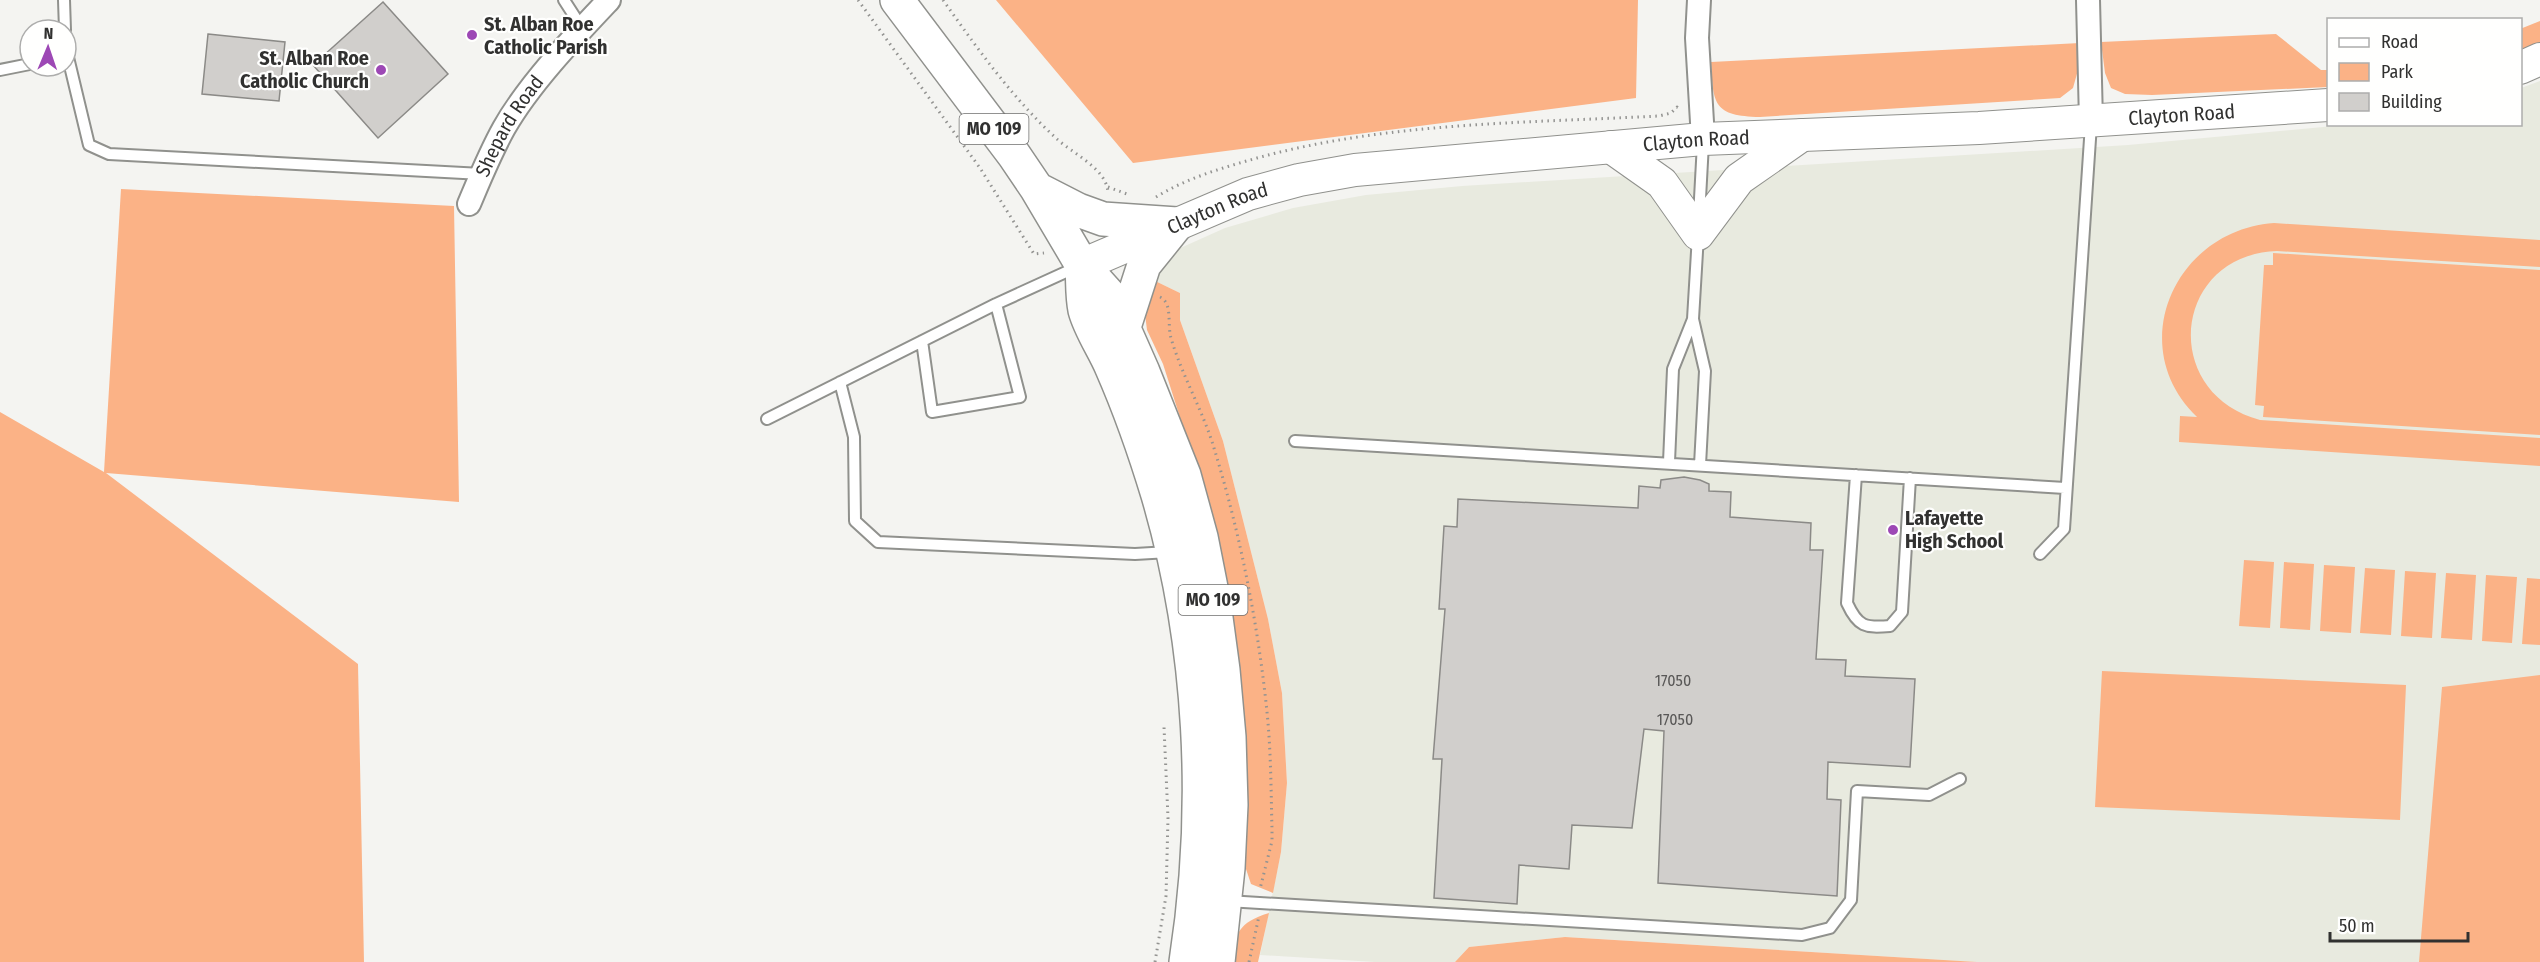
<svg xmlns="http://www.w3.org/2000/svg" width="2540" height="962" font-family="'Fira Sans Condensed',sans-serif">
<style>
.built{fill:#e8eadf}
.green{fill:#fbb286}
.building{fill:#d1cfcc;stroke:#8b8a87;stroke-width:1.5}
.lines{fill:none;stroke-linecap:round;stroke-linejoin:round}
.service-casing{stroke:#90918d;stroke-width:14}
.minor-casing{stroke:#90918d;stroke-width:26}
.secondary-casing{stroke:#90918d;stroke-width:34}
.primary-casing{stroke:#90918d;stroke-width:36}
.path{stroke:#939391;stroke-width:3;stroke-dasharray:1.5 4.5;stroke-linecap:butt}
.service{stroke:#fff;stroke-width:10}
.minor{stroke:#fff;stroke-width:22}
.secondary{stroke:#fff;stroke-width:32}
.primary{stroke:#fff;stroke-width:33}
.poi-dot{fill:#9d48b5;stroke:#fffffe;stroke-width:2}
.labels{text-anchor:middle;stroke-width:4.5;stroke-linejoin:round;paint-order:stroke}
.number-label{font-size:16px;fill:#595857}
.shield{fill:#fffffe;stroke:#6f6f6e;stroke-width:1.5}
.shield-label{font-size:18px;font-weight:bold;fill:#313130}
.poi-label{font-size:20px;font-weight:bold;fill:#313130;stroke:#fffffe;text-anchor:start}
.street-label{font-size:20px;fill:#313130;stroke:#fffffe}
</style>
<rect width="100%" height="100%" fill="#f4f4f1"/>
<!-- built -->
<path class="built" d="M2540,81V962H1977L1565,937L1469,947L1455,962H1375L1260,955L1281,852L1287,783L1282,693L1268,619L1223,441L1180,320V293L1149,278L1167,254L1225,228L1293,208L1366,195L1462,186L2128,145L2355,124H2520L2521,88Z"/>
<!-- green -->
<path class="green" d="M996,0H1638L1636,98L1133,163Z
M2540,21V44L2521,51L2520,29Z
M2276,34L2321,70H2328V87L2152,95L2125,94L2111,88L2105,73L2101,42Z
M2080,43L2078,70L2073,88L2060,98L1760,117C1714,116 1713,105 1711,62Z
M121,189L454,206L459,502L106,473L358,664L364,962H0V412L104,472Z
M2274,223L2540,240V267L2277,251C2172,255 2159,393 2260,420L2540,438V466L2179,442L2180,416L2197,417C2123,346 2175,230 2274,223Z
M2273,253L2540,270V435L2263,417L2264,406L2255,405L2264,265H2273Z
M1149,278L1180,293V320L1223,441L1268,619L1282,693L1287,783L1281,852L1273,893L1251,884L1245,866L1241,826L1184,430L1163,364L1147,330L1144,306Z
M2244,560L2274,562L2270,628L2239,626Z
M2284,562L2314,564L2310,630L2280,628Z
M2324,565L2355,567L2351,633L2320,631Z
M2365,568L2395,570L2391,635L2360,633Z
M2405,571L2436,573L2432,638L2401,636Z
M2446,573L2476,575L2472,640L2441,638Z
M2486,575L2517,577L2512,643L2482,641Z
M2527,578L2540,579V645L2522,644Z
M2102,671L2406,685L2400,820L2095,807Z
M2540,675V962H2419L2442,687Z
M1269,913L1258,962H1228C1238,932 1237,923 1269,913Z
M1565,937L1977,962H1455L1469,947Z"/>
<!-- building -->
<path class="building" d="M383,2L448,74L378,138L313,65Z
M208,34L285,42L279,101L202,94Z
M1684,477L1700,480L1709,484V491L1731,492L1730,517L1811,523L1810,550H1823L1816,659L1846,660L1845,676L1915,679L1910,767L1828,762L1827,799L1841,800L1837,896L1658,883L1664,731L1644,729L1632,828L1572,825L1569,869L1519,865L1517,904L1434,898L1442,759H1433L1445,609H1439L1444,526L1457,527L1458,499L1638,508L1639,486L1660,488L1661,480Z"/>
<g class="lines">
<!-- service casing -->
<g class="service-casing">
<path id="service" d="M64,0L65,30
M564,0L582,28
M66,49L89,145L109,154L482,174
M0,70L30,64
M1699,217L1703,143
M1698,235L1693,319L1705,371L1700,465
M922,341L932,412L1020,397L996,304
M840,382L854,437L855,521L878,542L1135,554L1169,552
M767,419L996,304L1077,267
M1295,441L2065,488
M1669,462L1673,369L1693,319
M1856,475L1847,603C1858,627 1865,628 1890,626L1902,612L1910,478
M2040,554L2064,529L2091,124
M1227,901L1802,935L1830,928L1851,900L1857,791L1929,795L1960,779"/>
</g>
<!-- minor casing -->
<g class="minor-casing">
<g id="minor">
<path d="M1699,0L1697,38L1703,139"/>
<path d="M2088,0L2091,121"/>
<path id="s1" d="M469,204C480,178 490,153 504,128C529,84 574,37 609,0"/>
</g>
</g>
<!-- secondary casing -->
<g class="secondary-casing">
<g id="secondary">
<path d="M2520,68L2540,59"/>
<path d="M1611,147L1662,183L1698,234L1739,179L1802,135"/>
<path id="s2" d="M1082,265L1248,194L1299,180L1355,170L1703,139L1979,128L2328,105"/>
</g>
</g>
<!-- primary casing -->
<g class="primary-casing">
<path id="primary" d="M897,0L1014,155L1037,189L1082,265L1109,295L1143,372L1184,475L1201,537L1214,603L1223,670L1229,737L1231,805L1228,868L1218,962
M1037,189L1078,210L1103,219L1177,224
M1082,265C1083,279 1082,296 1085,310C1090,329 1104,349 1112,368C1130,409 1145,452 1158,495C1202,645 1210,808 1186,962
M1124,327L1144,265L1177,224"/>
</g>
<!-- path -->
<path class="path" d="M858,0L980,168L1034,254L1044,253
M943,0C977,48 1013,99 1057,139C1073,154 1108,169 1108,194
M1108,187L1127,194
M1156,197C1187,178 1222,168 1257,158C1388,122 1525,123 1659,116L1671,113L1677,107L1681,110
M1160,297C1173,303 1167,325 1171,338C1182,376 1203,411 1214,448C1240,533 1258,624 1267,712C1271,751 1271,791 1272,830V841L1260,889
M1155,962L1166,896L1168,818L1164,727
M1249,962L1259,916"/>
<!-- service -->
<use href="#service" class="service"/>
<!-- minor -->
<use href="#minor" class="minor"/>
<!-- secondary -->
<use href="#secondary" class="secondary"/>
<!-- primary -->
<use href="#primary" class="primary"/>
</g>
<!-- markers -->
<g class="poi-dot">
<circle cx="472" cy="35" r="6"/>
<circle cx="381" cy="70" r="6"/>
<circle cx="1893" cy="530" r="6"/>
</g>
<g class="labels">
<!-- number labels -->
<g class="number-label">
<text x="1673" y="686">17050</text>
<text x="1675" y="725">17050</text>
</g>
<!-- shield labels -->
<g class="shield">
<rect x="959.5" y="114" width="69" height="30" rx="4.5"/>
<rect x="1178.5" y="585" width="69" height="30" rx="4.5"/>
</g>
<g class="shield-label">
<text x="994" y="135">MO 109</text>
<text x="1213" y="606">MO 109</text>
</g>
<!-- poi labels -->
<g class="poi-label">
<text x="484" y="31">St. Alban Roe<tspan x="484" dy="23">Catholic Parish</tspan></text>
<text x="369" y="65" text-anchor="end">St. Alban Roe<tspan x="369" dy="23">Catholic Church</tspan></text>
<text x="1905" y="525">Lafayette<tspan x="1905" dy="23">High School</tspan></text>
</g>
<!-- street labels -->
<g class="street-label">
<text dy="7" stroke="none"><textPath href="#s2" startOffset="1119">Clayton Road</textPath></text>
<text dy="7" stroke="none"><textPath href="#s1" startOffset="88">Shepard Road</textPath></text>
<text dy="7" stroke="none"><textPath href="#s2" startOffset="633">Clayton Road</textPath></text>
<text dy="7" stroke="none"><textPath href="#s2" startOffset="147">Clayton Road</textPath></text>
</g>
</g>
<!-- legend -->
<rect x="2327" y="18" width="195" height="108" fill="#fffffe" stroke="#adadac" stroke-width="1.5"/>
<rect x="2339" y="38" width="30" height="9" fill="#ffffff" stroke="#adadac" stroke-width="1.5"/>
<text x="2381" y="48" font-size="18" fill="#313130">Road</text>
<rect x="2339" y="63" width="30" height="18" fill="#fbb286" stroke="#adadac" stroke-width="1.5"/>
<text x="2381" y="78" font-size="18" fill="#313130">Park</text>
<rect x="2339" y="93" width="30" height="18" fill="#d1cfcc" stroke="#adadac" stroke-width="1.5"/>
<text x="2381" y="108" font-size="18" fill="#313130">Building</text>
<!-- north arrow -->
<g transform="translate(48 48) rotate(2)"><circle r="28" fill="#fffffe" stroke="#adadac" stroke-width="1.5"/>
<path d="M0-4.5L10 22L0 15L-10 22Z" fill="#9d48b5"/>
<text y="-9" font-size="16" font-weight="bold" text-anchor="middle" fill="#313130">N</text>
</g>
<!-- scale -->
<path d="M2330 932v9h138v-9" fill="none" stroke="#313130" stroke-width="3"/>
<text x="2339" y="932" font-size="18" fill="#313130" stroke="#fffffe" stroke-width="4.5" paint-order="stroke">50 m</text>
</svg>
